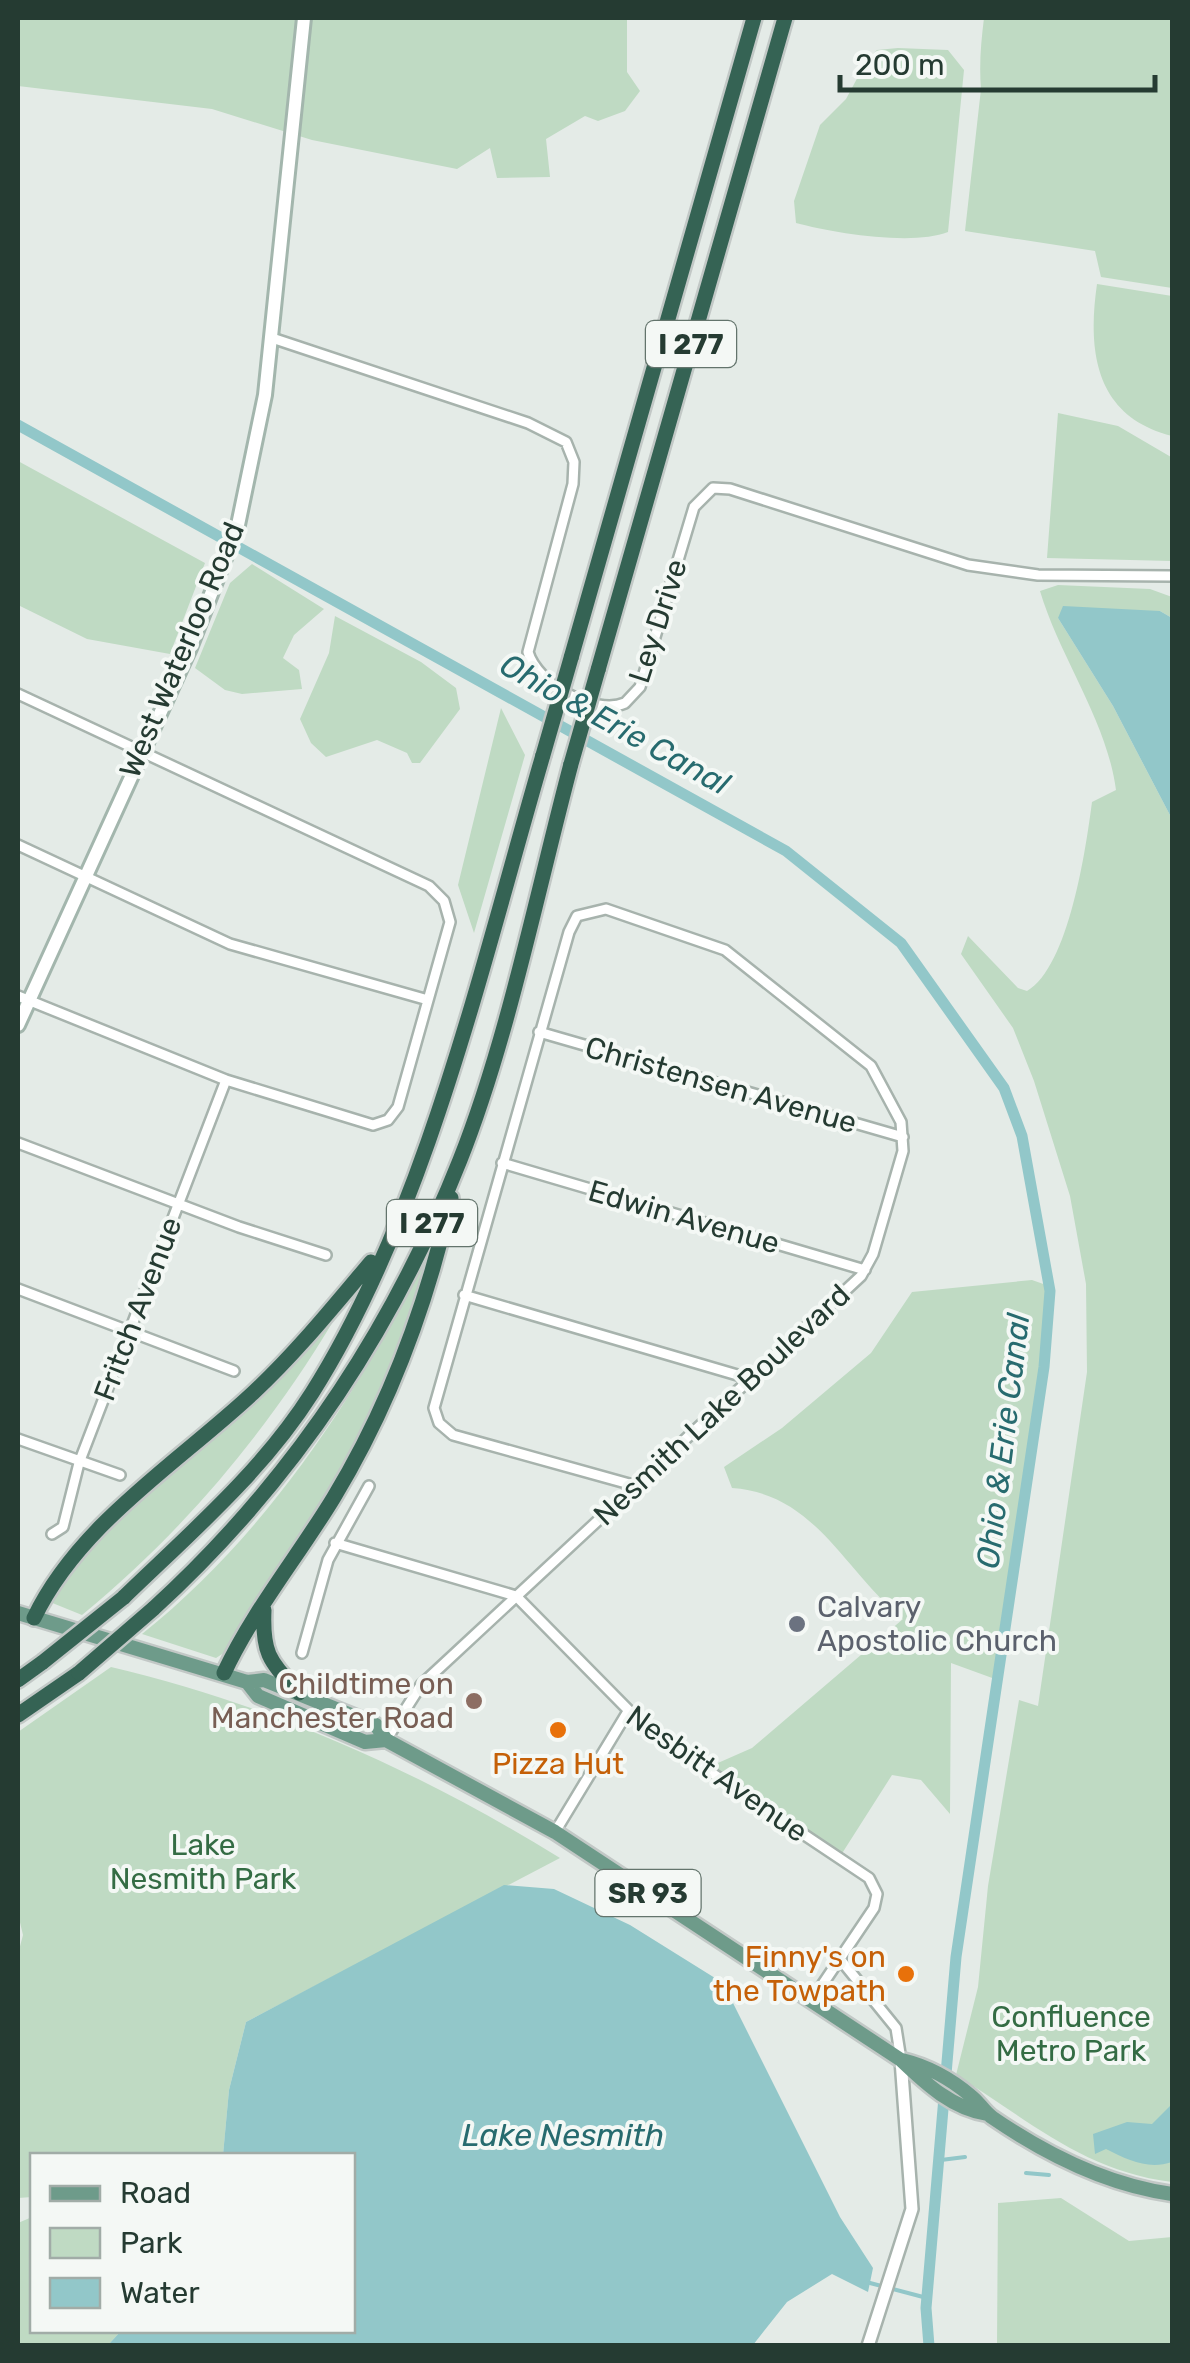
<svg xmlns="http://www.w3.org/2000/svg" width="1190" height="2363" font-family="Rubik,sans-serif">
<style>
.green{fill:#bfdac3}
.water{fill:#92c7c9}
.lines{fill:none;stroke-linecap:round;stroke-linejoin:round}
.stream{stroke:#92c7c9;stroke-width:4}
.canal{stroke:#92c7c9;stroke-width:11}
.minor-casing{stroke:#a7b3ad;stroke-width:14}
.tertiary-casing{stroke:#a7b3ad;stroke-width:16}
.secondary-casing{stroke:#a3b6ad;stroke-width:18}
.primary-casing{stroke:#c2c8c6;stroke-width:19}
.motorway-casing{stroke:#c2c8c6;stroke-width:20}
.minor{stroke:#fff;stroke-width:9}
.tertiary{stroke:#fff;stroke-width:11}
.secondary{stroke:#fff;stroke-width:12}
.primary{stroke:#6e9b8a;stroke-width:14}
.motorway{stroke:#356354;stroke-width:15}
.motorway-bridge-casing{stroke:#c2c8c6;stroke-width:20;stroke-linecap:butt}
.motorway-bridge{stroke:#356354;stroke-width:15}
.worship-dot{fill:#6b7280;stroke:#f4f8f5;stroke-width:4}
.education-dot{fill:#8d6e63;stroke:#f4f8f5;stroke-width:4}
.food-dot{fill:#e8710a;stroke:#f4f8f5;stroke-width:4}
.labels{text-anchor:middle;stroke-width:8;stroke-linejoin:round;paint-order:stroke}
.shield{fill:#f4f8f5;stroke:#63746c;stroke-width:2.5}
.shield-label{font-size:28px;font-weight:bold;fill:#253b32}
.street-label{font-size:30px;fill:#253b32;stroke:#f4f8f5}
.worship-label{font-size:30px;fill:#5b616d;stroke:#f4f8f5;text-anchor:start}
.education-label{font-size:30px;fill:#785e54;stroke:#f4f8f5;text-anchor:end}
.food-label{font-size:30px;fill:#c56008;stroke:#f4f8f5}
.park-label{font-size:30px;fill:#346c44;stroke:#f4f8f5}
.water-label{font-size:32px;font-style:italic;fill:#276b6f;stroke:#f4f8f5}
</style>
<rect width="100%" height="100%" fill="#e4ebe7"/>
<!-- green -->
<path class="green" d="M18,18H631L627,20V72L640,91L625,111L598,121L585,116L546,139L550,177L497,178L490,148L457,169L312,140L212,109L18,86Z
M984,18H1172V288L1101,277L1095,251L965,231L981,89C979,65 981,42 984,18Z
M898,48L948,50L964,70L948,232C913,246 833,233 796,223L794,201L820,125L846,99L867,60L877,50Z
M1097,284L1172,296V436C1096,417 1087,353 1097,284Z
M1058,413L1118,426L1171,457L1172,561L1047,558Z
M18,461L205,563L170,654L87,639L18,605Z
M252,564L324,609L294,635L283,658L299,670L302,689L242,694L225,690L195,668L230,583Z
M1058,585L1150,589L1172,597V618L1160,611L1058,618L1113,706L1172,819V2182C1083,2171 1029,2120 956,2075L978,1987L988,1886L1019,1700L1038,1706L1087,1372L1086,1284L1070,1196L1034,1081L1013,1028L961,954L968,936L1018,988L1027,991C1069,967 1086,848 1092,802L1116,790C1107,721 1060,658 1040,591Z
M335,616L421,662L456,688L460,709L420,763H412L407,753L377,740L326,757L311,743L300,719L329,653Z
M501,708L525,755L474,933L458,885Z
M427,1256L430,1257L394,1364L359,1440L233,1647L216,1658L142,1634C266,1535 357,1396 427,1256Z
M1032,1280L1049,1286L1044,1367L995,1679L951,1663L950,1814L921,1780L892,1775L841,1855L711,1766L752,1748L903,1619C843,1570 816,1494 732,1488L724,1467L782,1428L871,1353L912,1292Z
M330,1319L334,1320C266,1433 184,1531 82,1615L50,1602C61,1559 175,1475 212,1440C253,1401 292,1361 330,1319Z
M111,1667C272,1705 419,1771 560,1858L246,2022L229,2090L223,2155L32,2156V2197L18,2198V1954L23,1935L18,1914V1732Z
M1061,2198L1129,2241L1172,2237V2345H997L998,2203Z
M32,2217V2330L121,2331L108,2345H18V2223Z"/>
<!-- water -->
<path class="water" d="M1063,606L1160,611L1172,618V819L1113,706L1058,618Z
M504,1885L554,1889L630,1925L723,1983L840,2217L873,2268L868,2292L832,2274L787,2302L753,2345H108L121,2331L352,2330V2156L223,2155L229,2090L246,2022Z
M1172,2104V2162C1148,2170 1128,2160 1106,2149L1095,2154L1093,2134L1127,2122L1152,2124Z"/>
<g class="lines">
<!-- stream -->
<path class="stream" d="M941,2160L965,2157
M1026,2173L1049,2175
M870,2283L927,2298"/>
<!-- canal -->
<path class="canal" d="M18,425L786,851L901,943L1004,1088L1022,1136L1050,1291L1044,1367L956,1957L926,2308L929,2346"/>
<!-- minor casing -->
<g class="minor-casing">
<path id="minor" d="M272,338L528,423L566,442L574,462L573,484L528,652C537,684 595,716 625,703L640,687L694,507L713,488L730,489L968,565L1038,575L1172,576
M18,694L429,886L444,901L450,922L398,1107L388,1120L373,1125L226,1080L18,996
M18,845L230,944L428,1000
M539,1032L903,1137
M18,1143L239,1227L326,1255
M502,1163L865,1270
M18,1289L234,1371
M464,1295L751,1379
M18,1439L120,1475
M52,1534L63,1527L79,1463L226,1080
M335,1543L516,1596L649,1731L869,1878L877,1894L874,1908L812,2000
M302,1653L328,1560L369,1486
M386,1740L421,1685L861,1276L873,1254L903,1151L901,1122L871,1066L725,950L606,909L577,916L569,932L434,1408L439,1423L453,1435L633,1485
M555,1832L627,1713
M840,1959L896,2028L901,2060"/>
</g>
<!-- tertiary casing -->
<g class="tertiary-casing">
<path id="tertiary" d="M868,2346L912,2209L901,2060"/>
</g>
<!-- secondary casing -->
<g class="secondary-casing">
<path id="secondary" d="M18,1025L190,648L238,525L265,395L304,18"/>
</g>
<!-- primary casing -->
<g class="primary-casing">
<path id="primary" d="M18,1613L247,1682L264,1680L376,1725L386,1740L555,1832L901,2060C926,2084 953,2109 988,2114
M247,1682L258,1696L365,1742L386,1740
M902,2060C927,2066 951,2079 971,2096C979,2102 984,2112 993,2118C1047,2155 1107,2185 1172,2194"/>
</g>
<!-- motorway casing -->
<g class="motorway-casing">
<path id="motorway" d="M571,658L754,18
M598,670L785,18
M123,1598C189,1534 262,1472 312,1393C426,1213 483,960 543,755
M153,1609C290,1484 392,1331 460,1160C508,1039 537,892 571,764
M264,1610C262,1655 270,1661 299,1693
M34,1618C79,1524 178,1463 253,1393C296,1353 333,1307 371,1262
M224,1673C253,1611 299,1555 334,1497C391,1403 427,1304 451,1198
M18,1680L43,1662
M18,1715L79,1673"/>
</g>
<!-- minor -->
<use href="#minor" class="minor"/>
<!-- tertiary -->
<use href="#tertiary" class="tertiary"/>
<!-- secondary -->
<use href="#secondary" class="secondary"/>
<!-- primary -->
<use href="#primary" class="primary"/>
<!-- motorway -->
<use href="#motorway" class="motorway"/>
<!-- motorway-bridge casing -->
<g class="motorway-bridge-casing">
<path id="motorway-bridge" d="M543,755L571,658
M571,764L598,670
M43,1662L123,1598
M79,1673L153,1609"/>
</g>
<!-- motorway-bridge -->
<use href="#motorway-bridge" class="motorway-bridge"/>
</g>
<!-- markers -->
<circle class="worship-dot" cx="797" cy="1624" r="10"/>
<circle class="education-dot" cx="474" cy="1701" r="10"/>
<g class="food-dot">
<circle cx="558" cy="1730" r="10"/>
<circle cx="906" cy="1974" r="10"/>
</g>
<g class="labels">
<!-- shield labels -->
<g class="shield">
<rect x="646" y="321" width="90" height="46" rx="8"/>
<rect x="387" y="1200" width="90" height="46" rx="8"/>
<rect x="595.5" y="1870" width="105" height="46" rx="8"/>
</g>
<g class="shield-label">
<text x="691" y="354">I 277</text>
<text x="432" y="1233">I 277</text>
<text x="648" y="1903">SR 93</text>
</g>
<!-- street labels -->
<g class="street-label">
<text transform="translate(658 621) rotate(-72)" y="10">Ley Drive</text>
<text transform="translate(182 650) rotate(-67)" y="10">West Waterloo Road</text>
<text transform="translate(721 1085) rotate(16)" y="10">Christensen Avenue</text>
<text transform="translate(684 1217) rotate(16)" y="10">Edwin Avenue</text>
<text transform="translate(138 1309) rotate(-69)" y="10">Fritch Avenue</text>
<text transform="translate(722 1405) rotate(-43)" y="10">Nesmith Lake Boulevard</text>
<text transform="translate(717 1774) rotate(35)" y="10">Nesbitt Avenue</text>
</g>
<!-- worship labels -->
<g class="worship-label">
<text x="817" y="1617">Calvary<tspan x="817" dy="34">Apostolic Church</tspan></text>
</g>
<!-- education labels -->
<g class="education-label">
<text x="454" y="1694">Childtime on<tspan x="454" dy="34">Manchester Road</tspan></text>
</g>
<!-- food labels -->
<g class="food-label">
<text x="558" y="1774">Pizza Hut</text>
<text x="886" y="1967" text-anchor="end">Finny's on<tspan x="886" dy="34">the Towpath</tspan></text>
</g>
<!-- park labels -->
<g class="park-label">
<text x="203" y="1855">Lake<tspan x="203" dy="34">Nesmith Park</tspan></text>
<text x="1071" y="2027">Confluence<tspan x="1071" dy="34">Metro Park</tspan></text>
</g>
<!-- water labels -->
<g class="water-label">
<text transform="translate(615 724) rotate(29)" y="11">Ohio &amp; Erie Canal</text>
<text transform="translate(1003 1441) rotate(-83)" y="11">Ohio &amp; Erie Canal</text>
<text x="563" y="2146">Lake Nesmith</text>
</g>
</g>
<!-- border -->
<rect width="1190" height="2363" fill="none" stroke="#253b32" stroke-width="40"/>
<!-- legend -->
<rect x="30" y="2153" width="325" height="180" fill="#f4f8f5" stroke="#a1aca7" stroke-width="2.5"/>
<rect x="50" y="2186" width="50" height="15" fill="#6e9b8a" stroke="#a1aca7" stroke-width="2.5"/>
<text x="120" y="2203" font-size="30" fill="#253b32">Road</text>
<rect x="50" y="2228" width="50" height="30" fill="#bfdac3" stroke="#a1aca7" stroke-width="2.5"/>
<text x="120" y="2253" font-size="30" fill="#253b32">Park</text>
<rect x="50" y="2278" width="50" height="30" fill="#92c7c9" stroke="#a1aca7" stroke-width="2.5"/>
<text x="120" y="2303" font-size="30" fill="#253b32">Water</text>
<!-- scale -->
<path d="M840 75v15h315v-15" fill="none" stroke="#253b32" stroke-width="5"/>
<text x="855" y="75" font-size="30" fill="#253b32" stroke="#f4f8f5" stroke-width="8" paint-order="stroke">200 m</text>
</svg>
